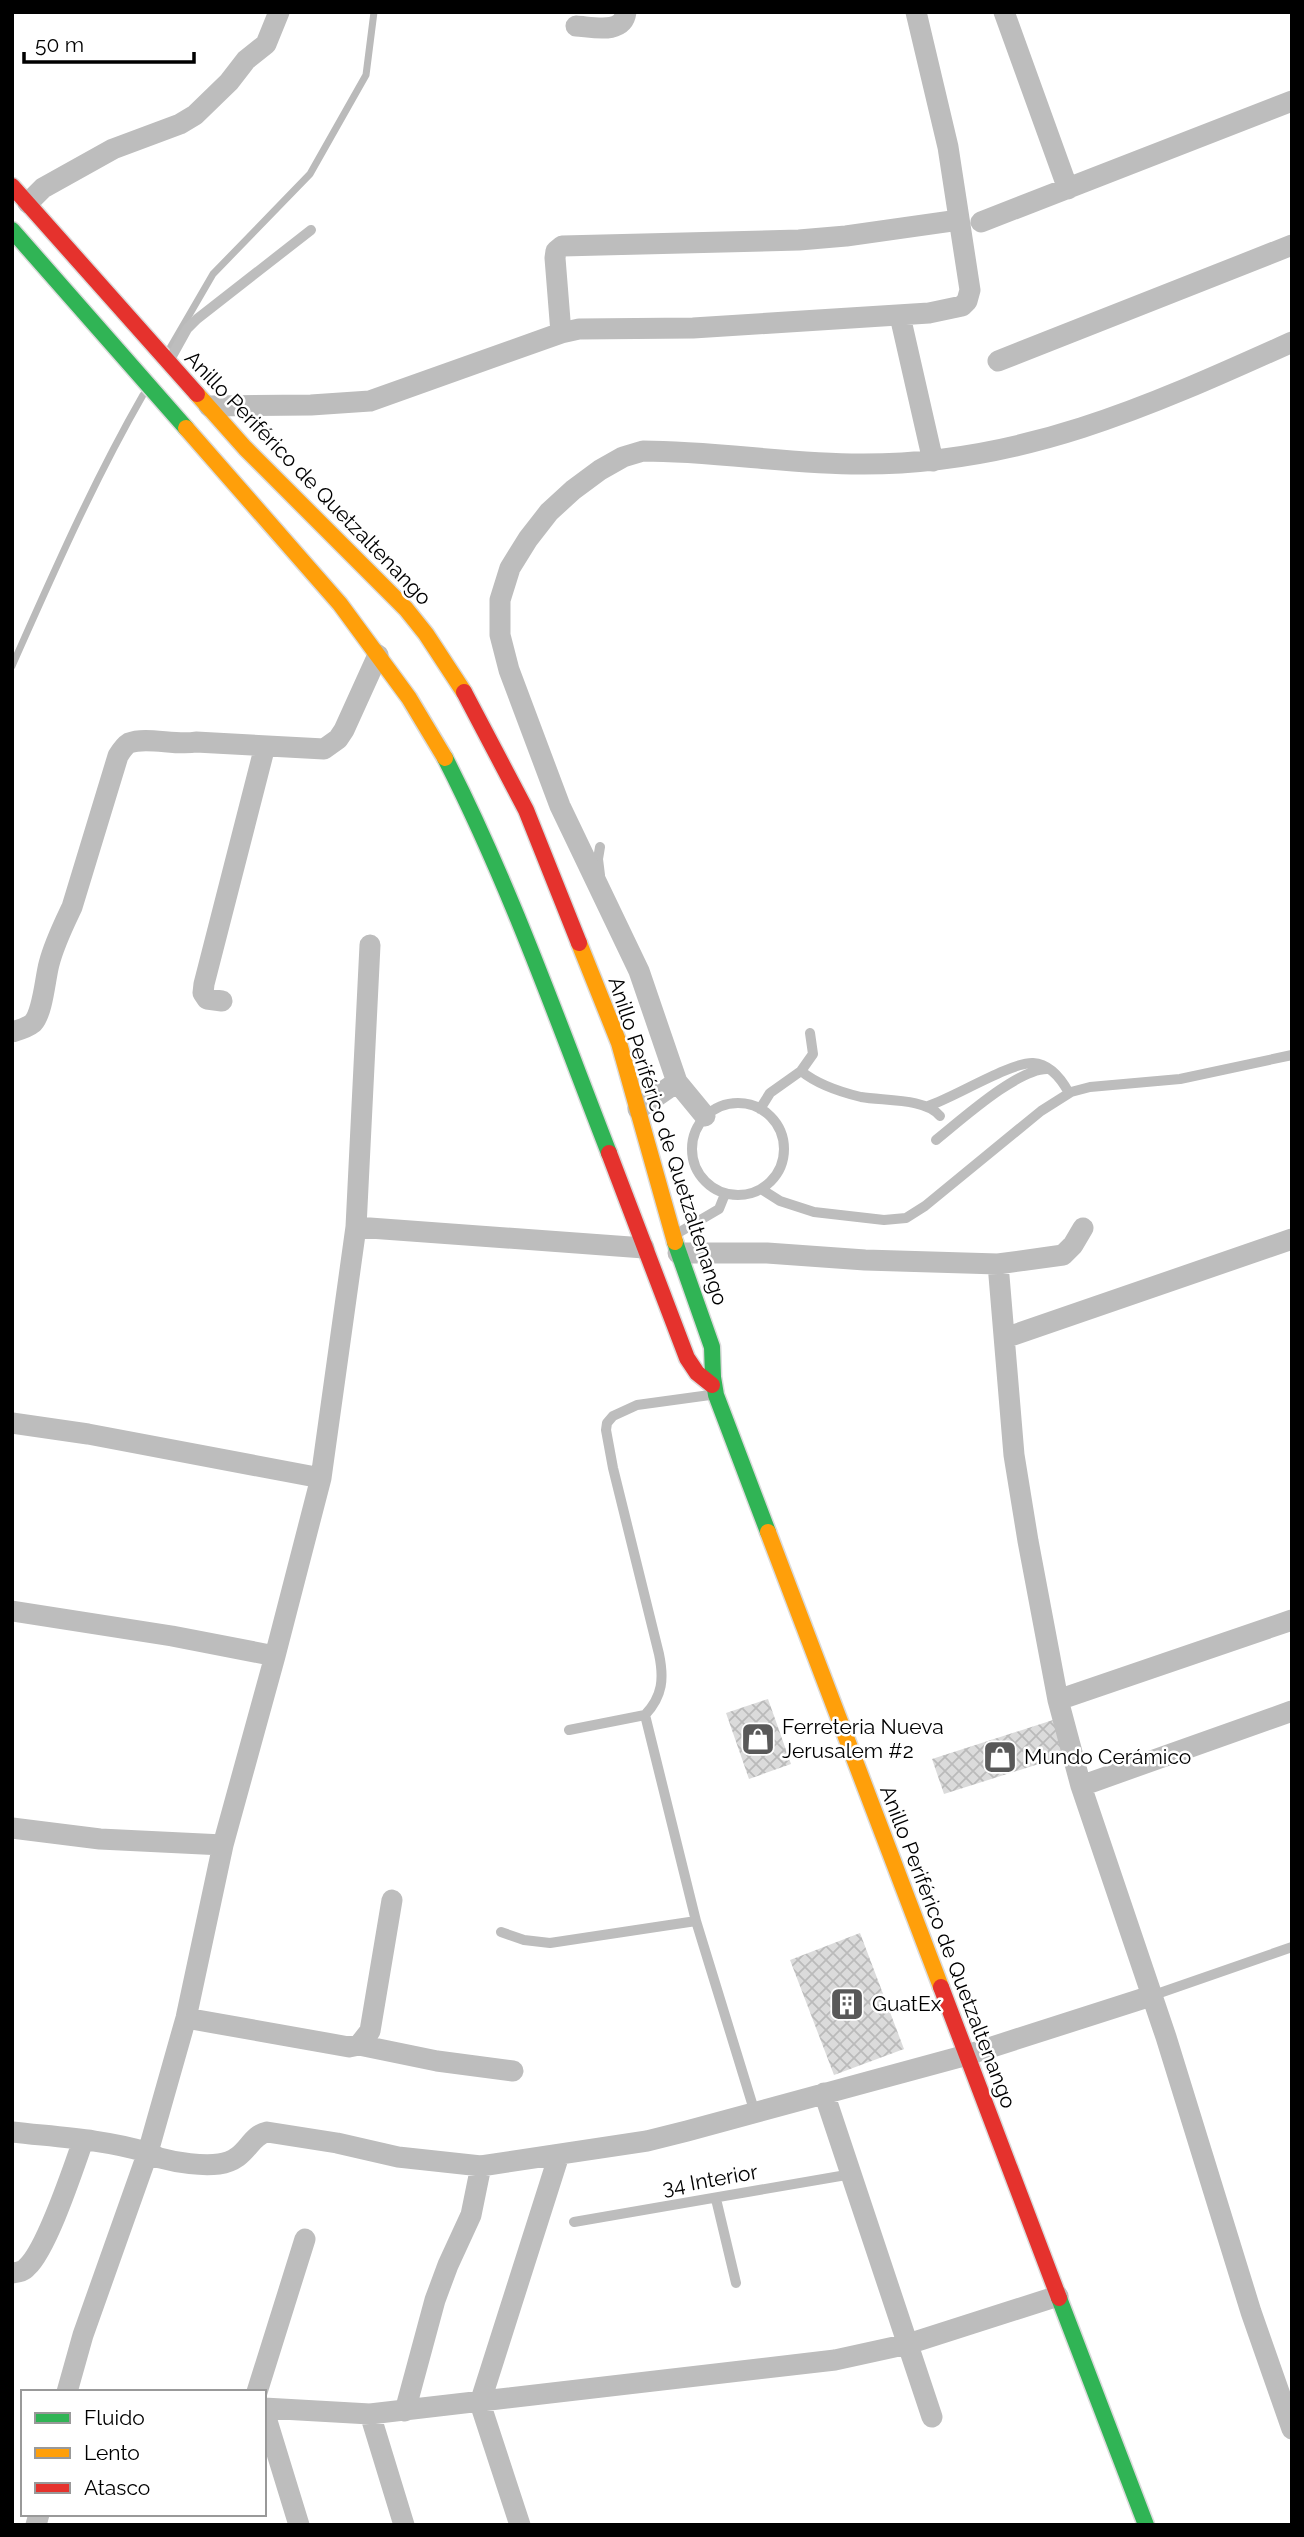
<svg xmlns="http://www.w3.org/2000/svg" width="1304" height="2537" font-family="Raleway,sans-serif">
<style>
.lines{fill:none;stroke-linecap:round;stroke-linejoin:round}
.stream{stroke:#bababa;stroke-width:7}
.building{fill:url(#building-cross-hatch)}
.fast-casing{stroke:#dbdbdb;stroke-width:19}
.slow-casing{stroke:#dbdbdb;stroke-width:19}
.jam-casing{stroke:#dbdbdb;stroke-width:19}
.lane{stroke:#bdbdbd;stroke-width:10}
.street{stroke:#bdbdbd;stroke-width:21}
.fast{stroke:#30b455;stroke-width:16}
.slow{stroke:#ff9f0a;stroke-width:16}
.jam{stroke:#e5322d;stroke-width:16}
.labels{text-anchor:middle;stroke-width:5;stroke-linejoin:round;paint-order:stroke}
.street-label{font-size:21px;fill:#000;stroke:#fff}
.poi-label{font-size:21px;fill:#000;stroke:#fff;text-anchor:start}
</style>
<defs>
<pattern id="building-cross-hatch" width="8" height="8" patternUnits="userSpaceOnUse" patternTransform="scale(1.75)"><rect width="8" height="8" fill="#dbdbdb"/><path d="M0 0l8 8M0 8l8-8" fill="none" stroke="#bababa"/></pattern>
</defs>
<rect width="100%" height="100%" fill="#fff"/>
<g class="lines">
<!-- stream -->
<path class="stream" d="M170,348L213,274L310,174L366,75L374,12
M12,666C53,574 93,482 143,395"/>
</g>
<!-- building -->
<path class="building" d="M768,1699L791,1764L749,1779L726,1713Z
M1056,1719L1067,1755L944,1794L932,1759Z
M860,1933L904,2049L834,2075L790,1960Z"/>
<g class="lines">
<!-- fast casing -->
<g class="fast-casing">
<path id="fast" d="M12,230L186,428
M445,758C509,883 558,1022 609,1153
M675,1242L712,1347L713,1377L716,1395L768,1532
M1059,2298L1146,2525"/>
</g>
<!-- slow casing -->
<g class="slow-casing">
<path id="slow" d="M197,394L245,448L406,609L426,634L464,692
M186,428L340,604L409,698L445,758
M579,943L619,1043L675,1242
M768,1532L941,1987"/>
</g>
<!-- jam casing -->
<g class="jam-casing">
<path id="jam" d="M12,186L197,394
M464,692L526,810L579,943
M609,1153L687,1358L697,1373L712,1385
M941,1987L1059,2298"/>
</g>
<!-- lane -->
<path class="lane" d="M172,356L187,329L197,319L311,230
M600,847L598,859L600,875
M801,1071C818,1085 840,1092 861,1097C884,1101 926,1098 940,1116
M692 1149a46 46 0 1 1 92 0a46 46 0 1 1-92 0Z
M928,1106C953,1098 1011,1062 1033,1063C1050,1064 1062,1080 1069,1093
M760,1109L770,1093L801,1071L813,1054L810,1033
M936,1140C960,1121 1017,1069 1047,1069
M761,1189L780,1201L814,1212L884,1220L906,1218L925,1206L1041,1111L1071,1092L1090,1087L1180,1079L1292,1055
M678,1233L719,1209L725,1194
M645,1715L696,1921L755,2113
M569,1730L645,1715C663,1696 664,1678 659,1654L613,1468L606,1430L607,1423L613,1416L637,1405L710,1395
M501,1932L524,1940L550,1943L696,1921
M1151,1996L1292,1947
M716,2199L736,2283
M574,2222L852,2174"/>
<!-- street -->
<path class="street" d="M1004,12L1068,189
M576,26C593,27 623,35 626,12
M28,203L43,188L113,149L180,124L195,115L229,82L246,60L266,44L279,12
M981,222L1292,101
M900,316L933,461
M561,333L555,258L556,251L562,246L799,240L846,236L959,220
M998,361L1292,245
M209,406L311,405L370,401L561,333L579,329L693,328L929,313L962,306L967,301L970,290L948,147L916,12
M222,1001L207,999L203,993L204,984L265,746
M12,1032C19,1030 27,1028 33,1023C43,1012 45,979 49,964C54,944 63,926 72,907L118,756C121,751 124,746 129,743C146,736 176,746 196,742L324,749L338,739L344,730L378,655
M638,1109L677,1082
M705,1116L677,1082L639,971L560,806L509,670L500,635V600L510,568L528,539L549,512L573,490L600,470L623,457L643,451C715,451 788,464 860,464C1020,465 1150,406 1292,342
M356,1227L644,1248
M678,1253H767L865,1260L998,1264L1063,1255L1073,1245L1083,1228
M998,1264L1014,1455L1028,1541L1058,1700L1081,1786L1166,2037L1251,2312L1292,2429
M1005,1338L1292,1239
M12,1423L88,1434L321,1478
M12,1611L172,1636L275,1656
M1058,1700L1292,1620
M1081,1786L1292,1711
M12,1828L100,1839L223,1845
M186,2018L349,2047L359,2045L437,2061L513,2071
M359,2045L370,2031L392,1900
M824,2093L932,2417
M12,2132C56,2137 103,2139 146,2152C151,2153 155,2157 160,2158C178,2163 202,2166 219,2164C248,2160 248,2136 267,2132L337,2143L398,2157L481,2166L647,2141L687,2131L967,2055L1151,1996
M12,2273C18,2272 23,2272 27,2267C47,2249 73,2169 83,2141
M67,2392L83,2335L148,2152L186,2018L223,1845L275,1656L321,1478L356,1227L370,945
M257,2392L305,2239
M264,2408L370,2414L835,2360L908,2344L1058,2296
M264,2411L299,2525
M405,2411L435,2300L448,2265L471,2215L481,2166
M370,2414L404,2525
M36,2525L39,2514
M520,2525L480,2403L559,2155"/>
<!-- fast -->
<use href="#fast" class="fast"/>
<!-- slow -->
<use href="#slow" class="slow"/>
<!-- jam -->
<use href="#jam" class="jam"/>
</g>
<!-- icons -->
<defs>
<g id="shop-square" transform="scale(1.75)"><rect x="-9" y="-9" width="18" height="18" rx="4" fill="#595959" stroke="#fff"/><path d="M-5-2.5h2.3a2.7 3.5 0 0 1 5.4 0H5L5.5 6h-11ZM-1.5-2.5h3a1.5 2.3 0 0 0-3 0Z" fill="#fff"/></g>
<g id="building-square" transform="scale(1.75)"><rect x="-9" y="-9" width="18" height="18" rx="4" fill="#595959" stroke="#fff"/><path d="M-4-6H4V6H1V3H-1V6H-4ZM-2.5-4.3h1.7v1.8h-1.7ZM.8-4.3h1.7v1.8H.8ZM-2.5-1h1.7V.8h-1.7ZM.8-1h1.7V.8H.8Z" fill="#fff"/></g>
</defs>
<g fill-rule="evenodd">
<use href="#shop-square" x="758" y="1739"/>
<use href="#shop-square" x="1000" y="1757"/>
<use href="#building-square" x="847" y="2004"/>
</g>
<g class="labels">
<!-- street labels -->
<g class="street-label">
<text transform="translate(308 478) rotate(46)" y="7">Anillo Periférico de Quetzaltenango</text>
<text transform="translate(668 1141) rotate(72)" y="7">Anillo Periférico de Quetzaltenango</text>
<text transform="translate(948 1947) rotate(69)" y="7">Anillo Periférico de Quetzaltenango</text>
<text transform="translate(710 2180) rotate(-10)" y="7">34 Interior</text>
</g>
<!-- poi labels -->
<g class="poi-label">
<text x="782" y="1734">Ferreteria Nueva<tspan x="782" dy="24">Jerusalem #2</tspan></text>
<text x="1024" y="1764">Mundo Cerámico</text>
<text x="872" y="2011">GuatEx</text>
</g>
</g>
<!-- border -->
<rect width="1304" height="2537" fill="none" stroke="#000000" stroke-width="28"/>
<!-- legend -->
<rect x="21" y="2390" width="245" height="126" fill="#ffffff" stroke="#999999" stroke-width="2"/>
<rect x="35" y="2413" width="35" height="10" fill="#30b455" stroke="#999999" stroke-width="2"/>
<text x="84" y="2425" font-size="21" fill="#000000">Fluido</text>
<rect x="35" y="2448" width="35" height="10" fill="#ff9f0a" stroke="#999999" stroke-width="2"/>
<text x="84" y="2460" font-size="21" fill="#000000">Lento</text>
<rect x="35" y="2483" width="35" height="10" fill="#e5322d" stroke="#999999" stroke-width="2"/>
<text x="84" y="2495" font-size="21" fill="#000000">Atasco</text>
<!-- scale -->
<path d="M24 52v10h170v-10" fill="none" stroke="#000000" stroke-width="3.5"/>
<text x="35" y="52" font-size="21" fill="#000000" stroke="#ffffff" stroke-width="5" paint-order="stroke">50 m</text>
</svg>
